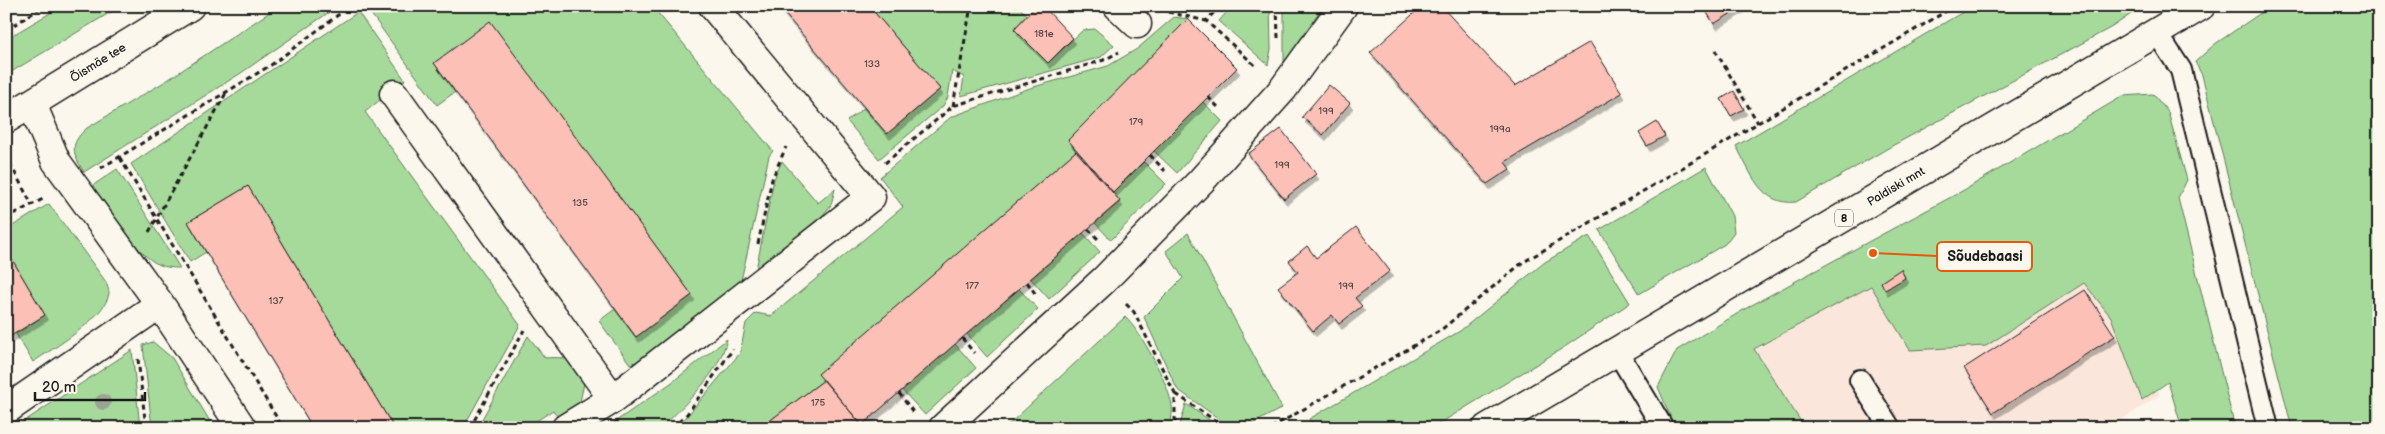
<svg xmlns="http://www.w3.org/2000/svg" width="2385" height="434" font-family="'Balsamiq Sans',sans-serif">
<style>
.built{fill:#fbe6dc}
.green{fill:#a6da9b;stroke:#617b5c}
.building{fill:#fcc0b7;stroke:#1c1c1c;filter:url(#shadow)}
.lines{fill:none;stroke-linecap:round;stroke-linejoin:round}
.service-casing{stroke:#1c1c1c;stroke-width:24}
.minor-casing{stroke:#1c1c1c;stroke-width:31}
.secondary-casing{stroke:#1c1c1c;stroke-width:31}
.primary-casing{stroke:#1c1c1c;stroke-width:31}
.path{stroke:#1c1c1c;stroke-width:3;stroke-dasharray:5 4;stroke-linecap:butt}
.service{stroke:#fbf7ec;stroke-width:20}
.minor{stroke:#fbf7ec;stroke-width:28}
.secondary{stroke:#fbf7ec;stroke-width:28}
.primary{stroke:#fbf7ec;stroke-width:28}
.tree{fill:#9ba392}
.labels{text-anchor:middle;stroke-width:5;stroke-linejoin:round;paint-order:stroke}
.number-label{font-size:10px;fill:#544543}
.shield{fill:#fbf7ec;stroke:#5f5e5a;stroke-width:1}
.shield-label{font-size:11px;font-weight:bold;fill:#1c1c1c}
.street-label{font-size:12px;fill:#1c1c1c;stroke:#fbf7ec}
.leader{fill:none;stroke:#e8590c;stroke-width:2}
.callout-dot{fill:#e8590c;stroke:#fbf7ec;stroke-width:2}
.callout{fill:#fbf7ec;stroke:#e8590c;stroke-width:2}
.callout-label{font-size:14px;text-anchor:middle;font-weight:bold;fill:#1c1c1c}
</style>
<defs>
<filter id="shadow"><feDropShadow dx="3" dy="5.5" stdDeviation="0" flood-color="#0004"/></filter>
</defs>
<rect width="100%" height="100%" fill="#fbf7ec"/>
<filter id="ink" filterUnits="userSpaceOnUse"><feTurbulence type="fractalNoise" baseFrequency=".02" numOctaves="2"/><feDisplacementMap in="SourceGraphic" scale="10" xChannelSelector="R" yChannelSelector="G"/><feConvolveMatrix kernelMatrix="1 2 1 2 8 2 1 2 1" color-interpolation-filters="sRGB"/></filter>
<g filter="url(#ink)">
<!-- built -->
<path class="built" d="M2051,178L2160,395L2109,428H1621Z"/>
<!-- green -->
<path class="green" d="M62,6H121L6,75V39Z
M279,6H338L241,73L84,172C72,153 69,144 87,128L166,81Z
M367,6H652L773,151L769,156L740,285L643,360L630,364L599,321L615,309L636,337L692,295L490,22L434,63L455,92L437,105L366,7Z
M869,6H1018L1027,15L1014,29L1048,63L1083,30L1095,29L1114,45L1101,57L961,96L964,77L952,71L948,97L943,106L879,159L847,121L864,108L887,134L940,89Z
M1232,6H1270L1271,49L1268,65L1219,21Z
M1284,6H1323L1284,64Z
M1973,6H2143L2112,27L1890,147L1796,202C1760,206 1751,172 1736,146Z
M2271,6H2379V428H2292L2202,75L2195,62L2215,44Z
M358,12L405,80L365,112L520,325L463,428H394L248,186L188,222L206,252L190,262L131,164Z
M1174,17L1188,19L1069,140L1076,151L819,374L824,380L760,428H677L740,353L746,323L756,313L771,316L903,207L880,177L951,117L1030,88L1108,66L1137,49Z
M2153,94L2168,112L2187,180L2178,198L2235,428H2182L2168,382L2142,400L2111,317L2084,283L1986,346L1910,350L1871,286L1754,349L1805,428H1675L1658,387L1677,350L1750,306L1964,190L2123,96Z
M1203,102L1222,121L1177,173L1154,151Z
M782,161L818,203L835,189L831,205L822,216L756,270L774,179Z
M1144,162L1166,184L1111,240L1095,223L1120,202L1113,192Z
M1706,167L1732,216L1734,232L1725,244L1639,294L1599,230Z
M117,169L180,268C171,268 162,267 154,262C134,250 107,206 92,186Z
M49,204L106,282C107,285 109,290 109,293C106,318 52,349 33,362L16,334L45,315L10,256L6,258V230Z
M1083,233L1100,252L1049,299L1031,279Z
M1188,233L1282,408L1245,428H1232L1177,389L1144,317L1183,278L1166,251Z
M1589,236L1630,303L1563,348L1432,428H1315L1309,419L1460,331L1545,262Z
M1019,289L1038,309L987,357L967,334Z
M1125,317C1142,333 1167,381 1172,405C1173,412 1171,420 1170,428H1005Z
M528,336L545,358C572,356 573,361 584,383L580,402L559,419L553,410L526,428H477Z
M727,339C719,375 687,401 662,428H606L671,383Z
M153,342L172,358L214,428H152L143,345Z
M955,344L976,368L925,415L902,390Z
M132,350L140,428H14Z
M1186,404L1221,428H1179Z"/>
<!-- building -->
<path class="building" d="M778,6H869L940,89L887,134Z
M1036,6H1043L1073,38L1048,63L1014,29Z
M1422,6H1441L1515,86L1590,42L1622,93L1505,162L1510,169L1487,184L1370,53Z
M1703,6H1743L1714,24Z
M1188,19L1237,68L1113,192L1068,140Z
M490,21L692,295L636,337L434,63Z
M1329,85L1350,103L1323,135L1302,117Z
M1734,91L1744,109L1731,116L1721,99Z
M1657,122L1665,136L1647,146L1639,133Z
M1281,129L1316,174L1284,199L1248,154Z
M1076,151L1120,201L862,425L818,374Z
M248,186L394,428H313L252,328L188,222Z
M1356,227L1390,271L1355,298L1362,306L1339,324L1332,315L1313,331L1278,287L1298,272L1289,261L1307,246L1316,258Z
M10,256L45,315L6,339V258Z
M1901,269L1905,278L1885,290L1881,282Z
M2085,290L2115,336L1993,413L1964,368Z
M824,380L864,428H760Z"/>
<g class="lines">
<!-- service casing -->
<g class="service-casing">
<path id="service" d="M2157,33L2181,70L2268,428
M1617,351L1663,428
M1860,380L1890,428"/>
</g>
<!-- minor casing -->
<g class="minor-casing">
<path id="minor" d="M1118,6L1137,24
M394,94L613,399
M32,104L56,161L160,304L242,428
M6,410L160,304
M566,428L613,399L871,197L713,6
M943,428L1104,280L1201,181L1283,89L1343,6"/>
</g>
<!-- secondary casing -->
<g class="secondary-casing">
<g id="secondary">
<path id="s1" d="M6,119L190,6"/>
</g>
</g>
<!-- primary casing -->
<g class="primary-casing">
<g id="primary">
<path id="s2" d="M1487,428L2201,6"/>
</g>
</g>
<!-- path -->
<path class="path" d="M1220,6L1206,21L1257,67
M1277,6L1278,38
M1168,12L1206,21
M6,30L44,6
M1715,50L1758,123
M1208,97L1220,109
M953,106L971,6
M1150,155L1165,171
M6,156L32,205
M120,158L283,428
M885,163L953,106L1104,60L1119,52
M101,168L271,65L350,6
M6,218L43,199
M1088,229L1098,239
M149,232L226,93
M758,244L772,179L786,147
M1027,282L1037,296
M1126,304L1134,312L1175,394V428
M962,338L974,353
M138,359L146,428
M899,393L913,412
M1176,394L1226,428
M470,428L524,330
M673,428L687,414L733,349
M1271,428L1441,330L1522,263L1955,6"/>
<!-- service -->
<use href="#service" class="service"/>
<!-- minor -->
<use href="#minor" class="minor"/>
<!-- secondary -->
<use href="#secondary" class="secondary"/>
<!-- primary -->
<use href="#primary" class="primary"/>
</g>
<!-- trees -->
<circle class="tree" cx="103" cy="402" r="8"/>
</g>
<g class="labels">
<!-- number labels -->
<g class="number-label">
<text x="1044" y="37">181e</text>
<text x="872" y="67">133</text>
<text x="1326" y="114">199</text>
<text x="1136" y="125">179</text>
<text x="1500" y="132">199a</text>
<text x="1282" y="168">199</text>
<text x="580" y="206">135</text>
<text x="972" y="289">177</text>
<text x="1346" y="289">199</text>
<text x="276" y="304">137</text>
<text x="818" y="406">175</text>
</g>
<!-- shield labels -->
<rect class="shield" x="1835" y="209.5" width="18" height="17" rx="4"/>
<g class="shield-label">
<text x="1844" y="222">8</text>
</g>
<!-- street labels -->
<g class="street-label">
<text dy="4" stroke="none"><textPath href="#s1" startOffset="108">Õismäe tee</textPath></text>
<text dy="4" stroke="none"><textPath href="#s2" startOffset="475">Paldiski mnt</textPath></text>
</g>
</g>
<!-- callouts -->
<path class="leader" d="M1873 253L1937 256"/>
<circle class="callout-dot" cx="1873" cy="253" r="5"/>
<rect class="callout" x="1937" y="242" width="95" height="29" rx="5"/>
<g class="callout-label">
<text x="1985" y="261">Sõudebaasi</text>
</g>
<!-- margin -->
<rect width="2385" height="434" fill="none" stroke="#fbf7ec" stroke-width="25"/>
<rect x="12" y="12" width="2360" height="409" fill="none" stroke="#1c1c1c" stroke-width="2" filter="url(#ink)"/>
<!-- scale -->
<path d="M35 392v8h110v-8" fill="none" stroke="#1c1c1c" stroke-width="2.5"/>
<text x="42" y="392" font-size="15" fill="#1c1c1c" stroke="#fbf7ec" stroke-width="4" paint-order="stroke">20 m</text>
</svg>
